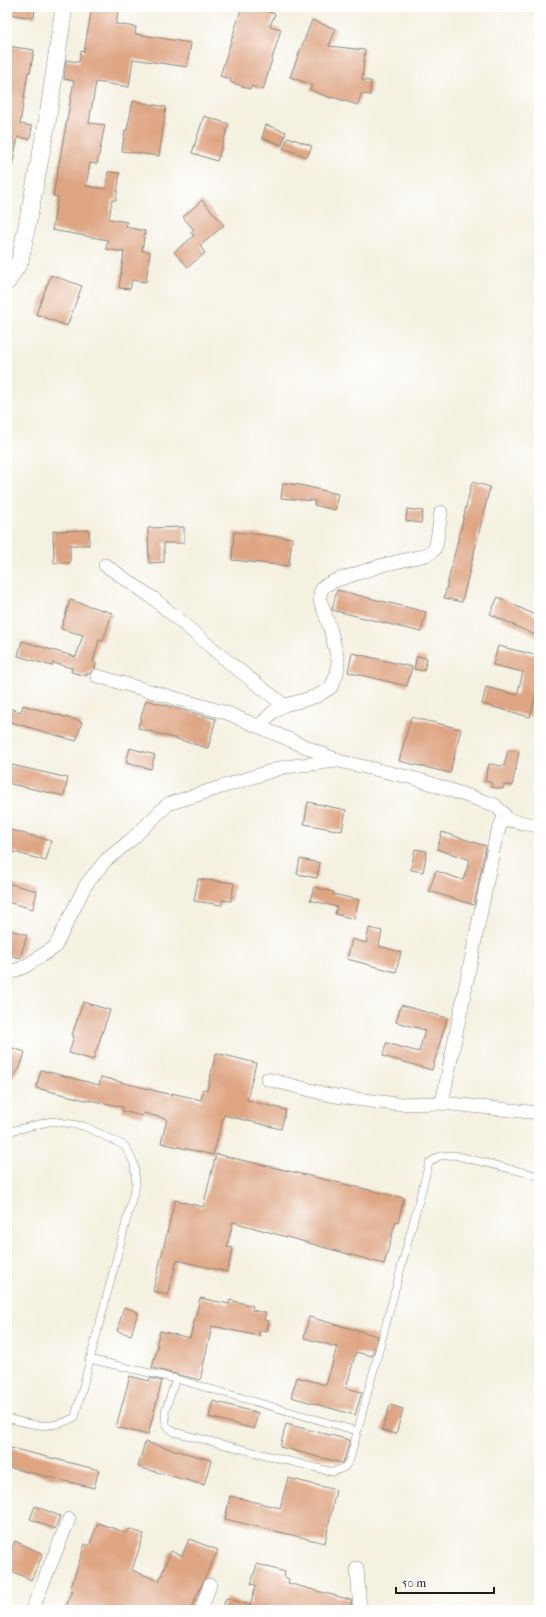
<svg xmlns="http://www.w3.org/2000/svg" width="546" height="1617" font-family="'IM FELL French Canon',serif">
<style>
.building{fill:#dea583}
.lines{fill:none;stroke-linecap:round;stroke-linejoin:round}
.service-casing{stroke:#88867e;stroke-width:8}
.minor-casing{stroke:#88867e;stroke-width:14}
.tertiary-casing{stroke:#88867e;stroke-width:18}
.service{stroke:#fff;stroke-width:7}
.minor{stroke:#fff;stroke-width:13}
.tertiary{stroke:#fff;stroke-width:17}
</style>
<rect width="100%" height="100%" fill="#fff"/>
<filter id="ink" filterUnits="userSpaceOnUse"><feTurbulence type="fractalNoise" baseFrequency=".025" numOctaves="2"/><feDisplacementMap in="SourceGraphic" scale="8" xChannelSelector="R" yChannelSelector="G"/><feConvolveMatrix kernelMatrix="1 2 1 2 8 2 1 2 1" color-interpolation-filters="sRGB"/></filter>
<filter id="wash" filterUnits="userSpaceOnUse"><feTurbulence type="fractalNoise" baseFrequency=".012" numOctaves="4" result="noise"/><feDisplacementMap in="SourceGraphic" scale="16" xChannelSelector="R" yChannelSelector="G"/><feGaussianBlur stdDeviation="0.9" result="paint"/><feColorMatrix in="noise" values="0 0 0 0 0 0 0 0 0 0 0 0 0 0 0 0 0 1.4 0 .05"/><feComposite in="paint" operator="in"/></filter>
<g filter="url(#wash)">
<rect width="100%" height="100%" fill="#f4f1e1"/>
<g id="blocks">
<!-- building -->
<path class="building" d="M7,7H35L34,18L7,14Z
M92,7H119L116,24L136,27L135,34L191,43L187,67L133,59L129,87L96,82L89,123L105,125L97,164L90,163L86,186L106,189L108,172L120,173L116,200H112L109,219L127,222L126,227L145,231L142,251L150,252L146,282L132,280L130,289L119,288L124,252L106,249L108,240L52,230L58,197L53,196L74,81L64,79L66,60L79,62L81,51L84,52Z
M242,7H257L275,14L270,26L281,29L263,90L251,86L250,89L230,82L231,79L220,76Z
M312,20L336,29L329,46L365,50L362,80L371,81L370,95L361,94L358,105L332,97L331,98L310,90L312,85L290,77Z
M7,46L34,50L30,72H28L20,124L32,126L30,139L18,137L12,166H7Z
M133,101L166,107L159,156L122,151L125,130H127Z
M204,116L229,124L217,161L192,153Z
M266,125L286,132L282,145L262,138Z
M288,137L312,146L307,157L283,148Z
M202,200L224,225L200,246L205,253L188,267L174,252L194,236L191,232L194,230L183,217Z
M51,275L82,286L67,326L36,314Z
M472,482L490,487L462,602L444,598Z
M283,483L300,485L338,494L335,510L314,505L315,501L281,498Z
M407,509L423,511L421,523L406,521Z
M184,527V543H164V562L149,563L148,528Z
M89,530V545H70V563H54L53,531Z
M234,532L292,538L289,566L232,560Z
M337,590L426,612L421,632L332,610Z
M498,597L539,617V637L490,614Z
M70,600L112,613L103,641L99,640L93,662L96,663L95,668L89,674L87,673V676L71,672L72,668L53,663L52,666L18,656L22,641L76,657L83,635L61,629Z
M498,646L539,656V695L536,694L530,717L482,704L486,687L517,695L523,672L493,665Z
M352,653L412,667L407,686L348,672Z
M417,656L427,658L424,671L414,669Z
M146,700L216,719L208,748L138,728Z
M23,705L82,722L76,741L7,721V708L21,712Z
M411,717L461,729L450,773L399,761Z
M130,748L155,755L151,769L126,763Z
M508,750L519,752L512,786L504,785L503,789L491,787L492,783L485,781L489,764L504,766Z
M12,765L68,778L64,796L7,783Z
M308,802L346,810L342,831L304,824Z
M7,829L51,841L46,861L7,850Z
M442,832L486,846L474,905L429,891L436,871L463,880L470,860L437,849Z
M415,849L427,851L423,872L411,870Z
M300,859L320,863L317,878L297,874Z
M198,879L234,883L231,901L222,900V905L194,901Z
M7,883L37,891L33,909L7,902Z
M314,887L334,892L333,894L359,900L354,919L335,914L337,907L310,900Z
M369,928L382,931L379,946L401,952L396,972L347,959L352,939L366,943Z
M7,929L27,935L20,958L7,954Z
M83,1002L110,1010L93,1060L69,1053L74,1036L72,1035Z
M401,1005L447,1018L432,1070L383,1056L386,1043L419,1052L425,1030L396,1022Z
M13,1048L25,1052L20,1068L7,1084V1066Z
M216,1053L256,1063L247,1100L286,1110L281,1129L224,1115L213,1155L161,1143L167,1119L143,1113L142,1116L122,1111L123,1107L90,1100V1101L36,1088L41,1070L99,1085L101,1077L172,1095V1093L201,1100L203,1089L207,1090Z
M216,1154L404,1198L398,1222L396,1221L384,1264L233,1222L227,1247L233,1248L227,1272L177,1260L168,1295L153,1291L175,1200L203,1207Z
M200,1298L229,1304L230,1300L253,1306L252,1310L266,1313L264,1320L269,1321L267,1331L260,1330L259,1336L212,1326L200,1380L152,1368L158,1345H156L160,1331L190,1338Z
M124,1307L138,1312L131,1335L117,1331Z
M309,1317L378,1336L372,1356L356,1352L346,1388L362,1392L355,1415L291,1397L297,1377L326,1385L337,1347L304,1338Z
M130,1376L149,1381L150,1378L162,1381L148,1435L116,1427Z
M213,1401L258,1413L254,1429L209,1417Z
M390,1405L403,1409L396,1434L382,1430Z
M286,1424L350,1440L345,1457L342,1463L280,1447Z
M145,1442L211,1460L204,1485L138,1467Z
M7,1447L99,1470L94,1488L7,1467Z
M288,1478L336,1490L325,1543L225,1519L230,1496L280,1508Z
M35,1506L60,1516L55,1529L30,1519Z
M98,1523L127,1533L129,1529L144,1534L132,1570L159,1581L171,1551L182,1556L189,1539L218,1550L190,1610H64L73,1591L70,1590L85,1544L89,1546Z
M15,1541L43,1554L31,1580L7,1569V1558Z
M257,1564L285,1572L284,1577L289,1579L288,1583L351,1600V1610H222L226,1598L250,1605L256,1585L251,1584Z"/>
</g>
</g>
<g filter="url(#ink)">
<use href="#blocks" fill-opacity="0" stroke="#88867e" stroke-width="1"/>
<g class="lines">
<!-- service casing -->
<g class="service-casing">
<path id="service" d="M7,1132L52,1121L84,1126L125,1146L134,1163L136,1184L75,1417C50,1431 33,1425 7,1418
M89,1359L176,1379L357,1431
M176,1379L165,1412L166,1425L174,1432L333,1472L345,1467L350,1459L429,1163L439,1156L454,1155L539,1176"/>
</g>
<!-- minor casing -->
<g class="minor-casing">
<path id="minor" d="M105,565L153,598L231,664L284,705
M97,676L227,713L339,761L417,779L495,805L504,814L503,819L496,837L442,1103
M259,726L272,713L284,705L297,702L317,696L331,687L337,674L338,660L330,628L320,600V593L324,586L334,581L383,565L426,555L433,551L436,546L441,512
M503,819L539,826
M7,974L24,967L55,947L85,886L105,861L132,839L168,804L284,767L337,761
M267,1079L330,1095L355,1099L397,1104L442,1103L539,1113
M357,1568L360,1610
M32,1610L69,1519
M201,1610L210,1585"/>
</g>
<!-- tertiary casing -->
<g class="tertiary-casing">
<path id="tertiary" d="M7,282L20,261L47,123L64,7"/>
</g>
<!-- service -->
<use href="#service" class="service"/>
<!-- minor -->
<use href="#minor" class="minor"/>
<!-- tertiary -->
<use href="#tertiary" class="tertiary"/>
</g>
</g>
<!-- margin -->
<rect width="546" height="1617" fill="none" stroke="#fff" stroke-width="24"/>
<!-- scale -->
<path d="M396 1587v6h98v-6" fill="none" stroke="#1c1c1c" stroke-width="2"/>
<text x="402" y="1587" font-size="12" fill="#1c1c1c" stroke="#ffffff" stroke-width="3" paint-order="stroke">50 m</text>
</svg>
